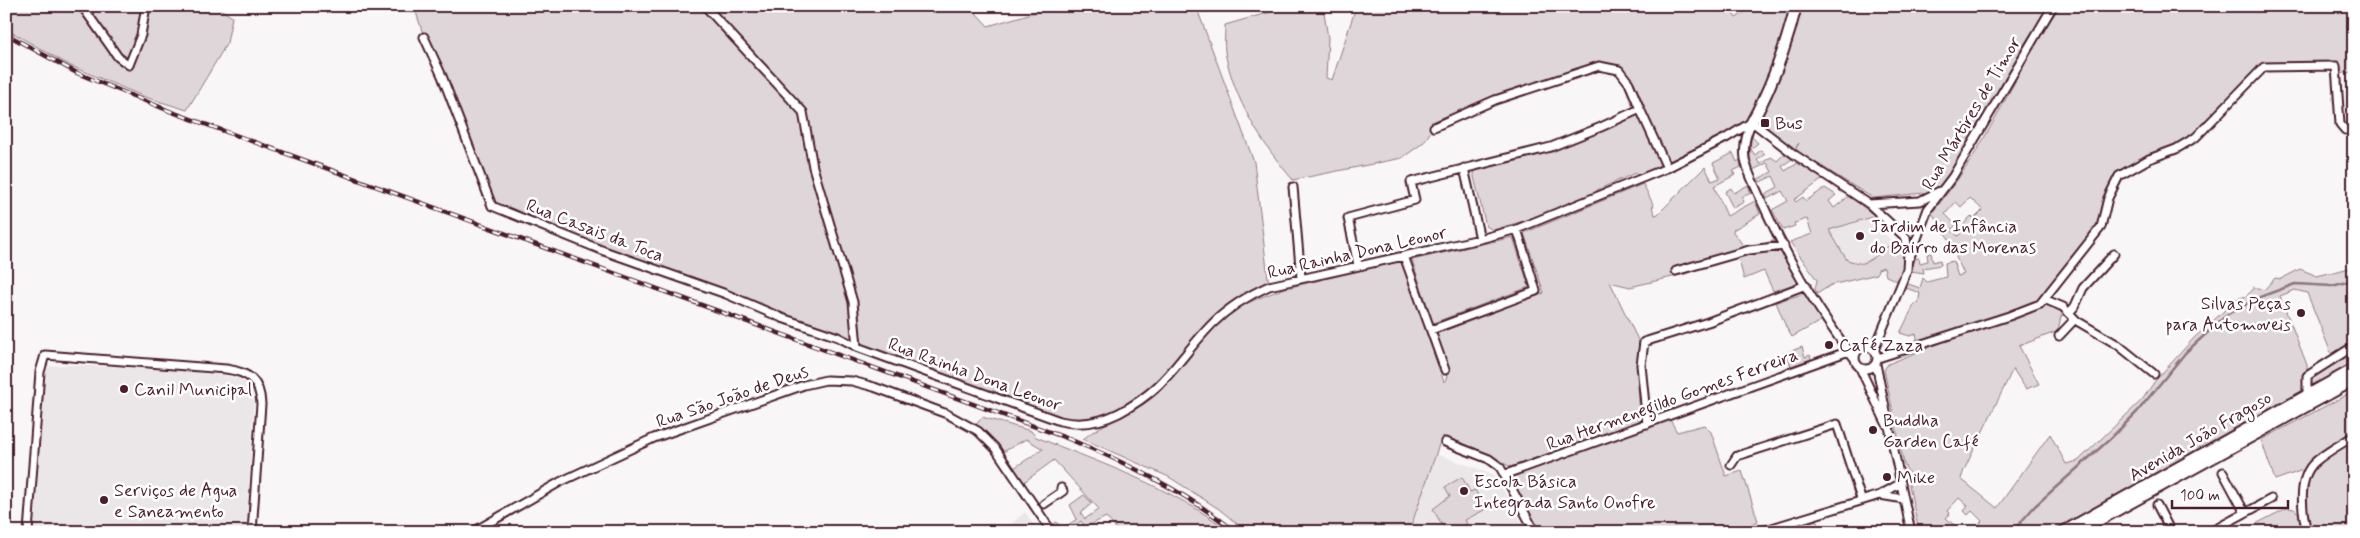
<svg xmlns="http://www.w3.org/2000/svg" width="2360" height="538" font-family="Mynerve,sans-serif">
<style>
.built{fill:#ebe6e8}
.green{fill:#ded6d9;stroke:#947a82;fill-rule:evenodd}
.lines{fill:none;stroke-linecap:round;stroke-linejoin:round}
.stream{stroke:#8f747b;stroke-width:2.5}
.street-casing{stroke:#4a1f2b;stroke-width:11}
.secondary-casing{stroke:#4a1f2b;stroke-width:14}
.primary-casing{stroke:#4a1f2b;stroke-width:14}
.street{stroke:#fff;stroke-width:7}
.secondary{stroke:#fff;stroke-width:10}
.primary{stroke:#fff;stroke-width:10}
.rail-casing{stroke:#4a1f2b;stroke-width:4.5}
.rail{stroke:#fff;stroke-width:2.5;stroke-dasharray:8;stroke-linecap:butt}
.poi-dot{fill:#4a1f2b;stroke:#fff;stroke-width:2}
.labels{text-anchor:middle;stroke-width:5;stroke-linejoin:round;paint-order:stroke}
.street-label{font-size:18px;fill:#4a1f2b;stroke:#fff}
.poi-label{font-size:18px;fill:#4a1f2b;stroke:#fff;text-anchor:start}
</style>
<rect width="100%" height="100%" fill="#f8f6f7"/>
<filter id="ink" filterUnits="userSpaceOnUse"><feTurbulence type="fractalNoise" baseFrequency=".02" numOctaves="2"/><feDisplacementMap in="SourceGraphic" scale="10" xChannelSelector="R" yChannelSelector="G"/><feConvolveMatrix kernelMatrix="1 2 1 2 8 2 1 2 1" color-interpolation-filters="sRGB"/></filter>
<g filter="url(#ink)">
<!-- built -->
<path class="built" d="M1868,219L1893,242L1882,253L1862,263L1847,260L1829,230Z
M68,365L167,369L235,377L246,382L251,389L254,401L246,532H34L46,371L50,366Z
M1436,454L1490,473L1497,479L1527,532H1409Z
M1025,512L1038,532H1003Z"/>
<!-- green -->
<path class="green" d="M6,6H216L232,17L227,43L187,110L145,97L71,66L6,29Z
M414,6H975L976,13L988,26L1056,6H1196L1254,162L1269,286L1228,309L1154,391L1095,422L1060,421L492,206L424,37Z
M1292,6H1323L1328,38L1326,78L1332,80L1355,10L1359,6H1728L1736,18L1754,6H2049L2025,43L1942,187L1924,193L1873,198L1795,150L1799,143L1794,150C1776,136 1761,129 1763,104L1751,121L1668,166L1619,70L1599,66L1495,100L1434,127L1423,143L1402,158L1293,180C1262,144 1234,100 1225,52C1224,44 1225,34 1225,25Z
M2060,6H2354V72L2338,74L2336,67H2264L2196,137L2119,176L2101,227L2045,299L2069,313L2061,316L2058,331L2019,346L2039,384L2026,389L2013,369L1964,470L1961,479L1997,508L2050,434L2066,464L2078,461L2142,400L2155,381L2194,338L2224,311L2232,300L2247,296L2254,287L2264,290L2275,278L2281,279L2300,269L2317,276L2354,267V369L2062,532H1972L1982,521L1972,511L1968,515L1964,511L1968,506L1959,498L1947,511L1950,514L1946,518L1961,531L1964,528L1968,532H1919L1907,476L1912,480L1904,464L1884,370L1888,364L1980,327L1919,346L1916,334L1910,336L1900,333L1915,303L1918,304L1920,293L1906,288L1908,284L1920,288L1923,278L1927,282L1946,277L1945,263L1953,261L1958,276L1964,274L1956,257L1958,253L1932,213C1951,189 1968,166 1983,140C2009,96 2030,48 2060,6ZM1970,198L1983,210L1974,219L1971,216L1963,225L1966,228L1958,236L1951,230L1956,225L1945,214L1956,202L1961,207ZM2295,290L2307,293L2333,358L2307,375V365L2280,296Z
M1639,111L1660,163L1657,167L1638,175L1635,173L1597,190L1596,193L1537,217L1493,230L1486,226L1474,177V173L1477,170L1540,155L1568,145Z
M1751,136L1758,143L1751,149L1755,155L1761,150L1765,154L1757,160L1760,164L1771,157L1777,161L1784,154L1792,159L1782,166L1785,171L1798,163L1823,179L1794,200L1796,202L1803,197L1806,201L1825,188L1836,195L1829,201L1834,208L1849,196L1875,216L1829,230L1847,260C1852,261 1859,264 1863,263C1877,259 1892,239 1901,240L1904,242L1906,259L1900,282L1886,276L1884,267L1878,269L1877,274L1831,285L1817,294L1815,289L1817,280L1790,242L1812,234L1807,219L1794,223L1795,226L1783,230L1772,210L1788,201L1782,191L1767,199L1765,194L1778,187L1773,176L1760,182L1758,179L1772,172L1767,163L1753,170L1750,157Z
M1733,153L1737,162L1740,160L1741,167L1733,171L1735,175L1714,186L1727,216L1755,201L1760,214L1733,230V232L1746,249L1776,240L1800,282L1773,291L1764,271L1744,279L1737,253L1685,274L1630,287L1610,282L1639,342V422L1511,467L1465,444L1442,436L1409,532H1247L1219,509L1169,477L1083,439C1105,421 1132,414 1155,396L1219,321L1242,305L1282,289L1401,261L1444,382L1447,377L1445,370L1448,368L1436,334L1544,293L1524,233L1643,184L1654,206L1652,207L1655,215L1658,214L1705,167L1712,181L1720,178L1713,163Z
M1748,185L1751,193L1742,197L1744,202L1733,208L1725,192L1731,188L1734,193Z
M1513,237L1529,287L1433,323L1412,260Z
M1931,253L1933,262L1940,260L1941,265L1923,268L1924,273L1911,271L1914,259L1919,258L1920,263L1928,261L1927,254Z
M1803,294L1810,298L1824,319L1792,337L1786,327L1776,302Z
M1802,347L1805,357L1810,355L1811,359L1791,366L1787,356L1784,357L1783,354Z
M2354,391V436L2344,442L2354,459V532H2307L2302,497L2312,464L2303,470L2275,480L2261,440Z
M1668,416L1677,432L1704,425L1711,432L1726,476L1742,471L1758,521L1735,532H1535L1506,474Z
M982,417L1031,431L1036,437C1103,464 1172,487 1230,532H1119L1106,517L1088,526L1090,530L1088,531L1081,521L1066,532H1058L1053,524L1057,522L1062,529L1077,519L1070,505L1084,495L1092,503L1081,513L1085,519L1099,509L1054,460L1024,482L1014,468L1043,449L1026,439L1003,452L976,425Z
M1462,477L1470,492L1475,490L1486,509L1465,520L1467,524L1453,532H1446L1433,509L1450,496L1445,487Z
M2287,508L2294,509L2300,514L2299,532H2240Z
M1816,520L1821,532H1778Z"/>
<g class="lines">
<!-- stream -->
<path class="stream" d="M2012,532L2035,506L2110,439L2137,412L2186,352L2228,314L2260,297L2295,284L2332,286L2354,280"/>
<!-- street casing -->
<g class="street-casing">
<path id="street" d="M82,6L118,57L129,65L141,35L146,6
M705,6L803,112L813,167L853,302L857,347
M424,37L442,76L492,206L604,251L726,294L782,318L838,337L857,347L1060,421C1081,426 1099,423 1119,413C1167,388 1177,360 1212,324C1229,307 1247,296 1269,286L1480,239L1517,229L1667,168L1726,138L1752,122
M1752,122L1795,155L1869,204L1906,238L1908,252L1907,270L1874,350
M1752,122C1746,134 1743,145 1745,159C1747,172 1755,185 1760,198C1785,254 1817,311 1855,359
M1434,127L1495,100L1599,66L1619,70L1629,83L1640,109
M1464,168L1480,239
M1293,187L1301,278
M1869,204L1920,201L1940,191
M1404,256L1445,370
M1910,257L1928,209L1953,176L2053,6
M1358,265L1348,218L1415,200L1411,182L1551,147L1601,127L1640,109L1667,168
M1676,271L1749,250L1784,246
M2044,299L2063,307L2077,321L2118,345L2154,374
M2069,313L2075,306L2083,288L2114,254
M1431,330L1536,291L1517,229
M2059,336L2075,319
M1855 358a11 11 0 1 1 22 0a11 11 0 1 1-22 0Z
M1878,358L2009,316L2040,304L2101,227L2108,198L2119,176L2149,159L2176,149L2196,137L2264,67L2336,66L2340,124L2345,130
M1876,364L1911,532
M1860,368L1887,425
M2307,394V376L2354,346
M1647,424L1641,365L1644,342L1708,322L1806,285
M1445,442L1489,459L1500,467L1535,532
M1731,465L1737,456L1837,424L1861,499
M2223,472L2245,513
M1506,474L1849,351
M1880,495L1901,483
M1044,504L1063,491L1061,488
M2157,505L2171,532
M28,532L40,372L45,355L226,369C248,372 260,380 261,404L252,532
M473,532L560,482L654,438L804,385L826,380L852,381L874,387L947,414L978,431L995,448L1052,532
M1759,532L1880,495L1904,499
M2210,532L2271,499
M2307,532C2302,512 2297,478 2315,462C2326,452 2341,444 2354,436"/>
</g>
<!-- secondary casing -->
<g class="secondary-casing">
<path id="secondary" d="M1752,122C1772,86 1786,46 1796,6"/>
</g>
<!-- primary casing -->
<g class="primary-casing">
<path id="primary" d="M2063,532L2354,369
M2077,532L2354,380"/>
</g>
<!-- street -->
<use href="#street" class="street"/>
<!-- secondary -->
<use href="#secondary" class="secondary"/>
<!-- primary -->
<use href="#primary" class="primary"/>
<!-- rail casing -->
<g class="rail-casing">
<path id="rail" d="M6,34L77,73L172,112L1069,439C1129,464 1184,491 1236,532"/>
</g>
<!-- rail -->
<use href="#rail" class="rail"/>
</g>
</g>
<!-- markers -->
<g class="poi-dot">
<rect x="1760" y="118" width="10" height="10" rx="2.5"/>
<circle cx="1860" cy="236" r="5"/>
<circle cx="2301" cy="313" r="5"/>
<circle cx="1829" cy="345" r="5"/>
<circle cx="124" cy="389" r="5"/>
<circle cx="1873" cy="430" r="5"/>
<circle cx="1887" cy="477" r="5"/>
<circle cx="1464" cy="491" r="5"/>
<circle cx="104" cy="500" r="5"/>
</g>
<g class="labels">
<!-- street labels -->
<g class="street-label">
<text transform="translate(1971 113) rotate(-59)" y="6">Rua Mártires de Timor</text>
<text transform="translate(595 230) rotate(21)" y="6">Rua Casais da Toca</text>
<text transform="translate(1357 252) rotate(-13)" y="6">Rua Rainha Dona Leonor</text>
<text transform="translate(975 374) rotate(20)" y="6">Rua Rainha Dona Leonor</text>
<text transform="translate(732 396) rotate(-19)" y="6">Rua São João de Deus</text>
<text transform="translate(1672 399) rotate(-20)" y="6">Rua Hermenegildo Gomes Ferreira</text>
<text transform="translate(2200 436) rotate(-30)" y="6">Avenida João Fragoso</text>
</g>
<!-- poi labels -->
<g class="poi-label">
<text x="1775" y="129">Bus</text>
<text x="1870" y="232">Jardim de Infância<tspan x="1870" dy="21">do Bairro das Morenas</tspan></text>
<text x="2291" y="309" text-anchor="end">Silvas Peças<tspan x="2291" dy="21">para Automoveis</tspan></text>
<text x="1839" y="351">Café Zaza</text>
<text x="134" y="395">Canil Municipal</text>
<text x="1883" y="426">Buddha<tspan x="1883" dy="21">Garden Café</tspan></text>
<text x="1897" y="483">Mike</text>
<text x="1474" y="487">Escola Básica<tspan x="1474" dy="21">Integrada Santo Onofre</tspan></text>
<text x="114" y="496">Serviços de Agua<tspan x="114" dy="21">e Saneamento</tspan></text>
</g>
</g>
<!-- margin -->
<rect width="2360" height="538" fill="none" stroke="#fff" stroke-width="25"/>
<rect x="12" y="12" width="2335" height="513" fill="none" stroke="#4a1f2b" stroke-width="2" filter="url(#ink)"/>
<!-- scale -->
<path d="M2172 500v8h116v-8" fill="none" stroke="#4a1f2b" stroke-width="2.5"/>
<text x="2180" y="500" font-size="15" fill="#4a1f2b" stroke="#ffffff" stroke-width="4" paint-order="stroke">100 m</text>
</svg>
